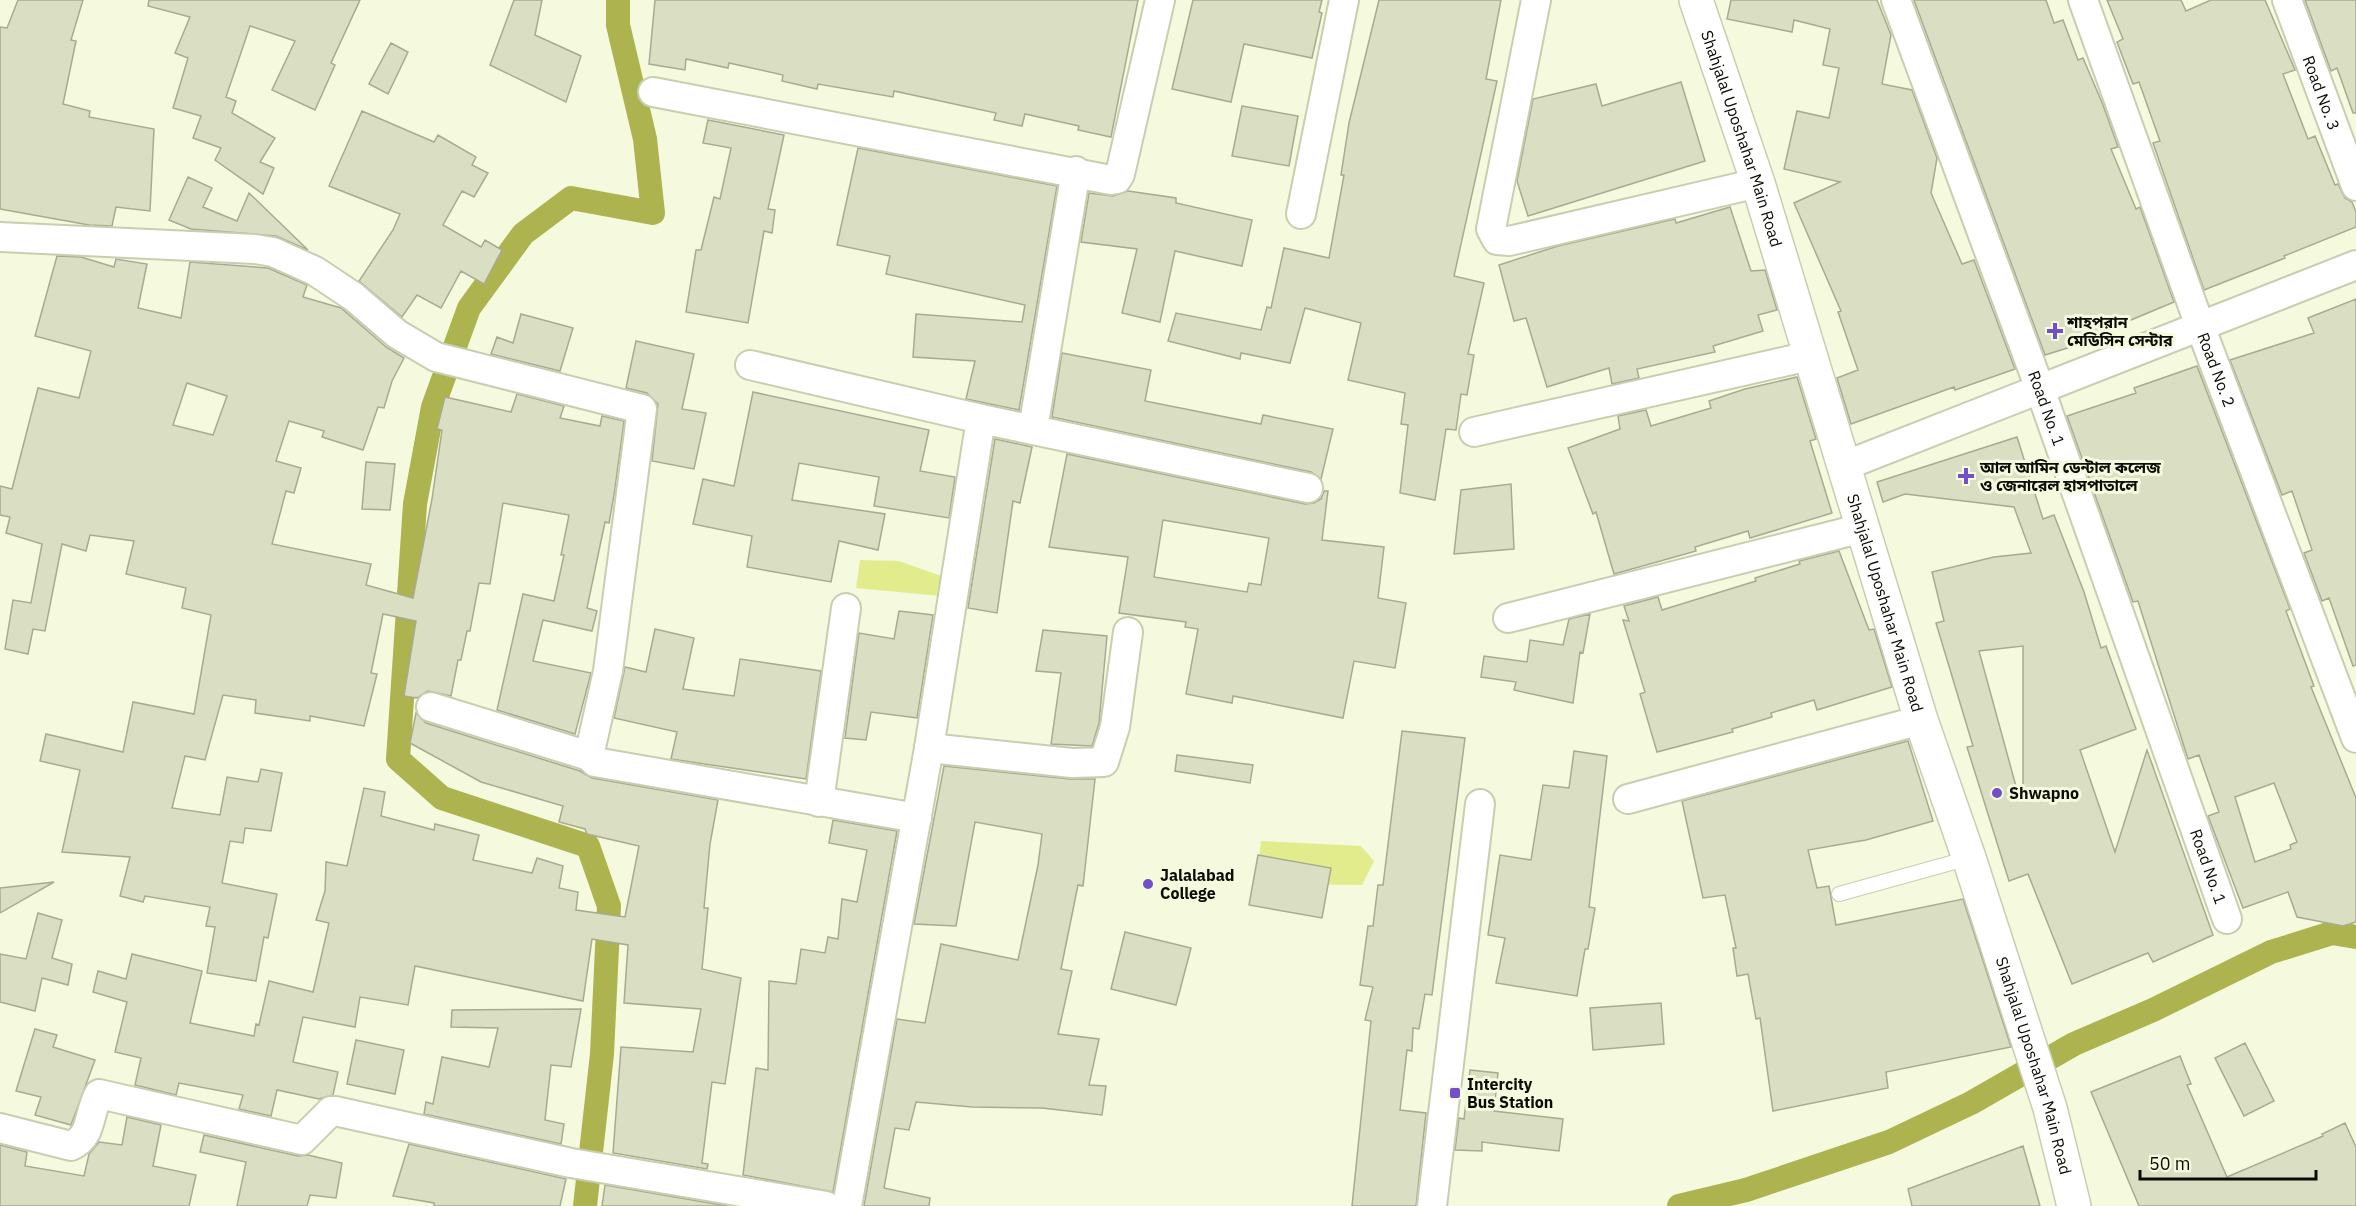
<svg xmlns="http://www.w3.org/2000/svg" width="2356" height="1206" font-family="'IBM Plex Sans','Noto Sans Bengali',sans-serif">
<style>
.green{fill:#e3ec8c}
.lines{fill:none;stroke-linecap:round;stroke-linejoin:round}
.canal{stroke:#acb34f;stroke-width:24}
.building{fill:#dadec2;stroke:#a8ab90;stroke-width:1.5;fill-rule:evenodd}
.lane-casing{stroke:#c9cdb1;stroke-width:16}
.street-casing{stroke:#c9cdb1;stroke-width:32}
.primary-casing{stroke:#c9cdb1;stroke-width:36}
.lane{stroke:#fff;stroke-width:14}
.street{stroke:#fff;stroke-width:28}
.primary{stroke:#fff;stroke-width:33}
.poi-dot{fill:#724ec7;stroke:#f5f9dd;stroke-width:2}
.labels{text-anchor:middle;stroke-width:6;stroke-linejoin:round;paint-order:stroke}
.street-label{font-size:16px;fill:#0b0c04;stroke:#f5f9dd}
.poi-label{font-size:16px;font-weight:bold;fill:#0b0c04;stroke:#f5f9dd;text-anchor:start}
</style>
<rect width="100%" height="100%" fill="#f5f9dd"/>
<!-- green -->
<path class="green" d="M860,560L899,561L944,577L941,596L856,588Z
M1261,841L1361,846L1374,861L1362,885L1255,884Z"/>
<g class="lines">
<!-- canal -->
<path class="canal" d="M585,1206L602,1054L609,906L588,846L442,798L398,759L415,504L433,407L469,308L523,234L571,198L653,213L645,139L618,25V0
M1679,1206L1746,1190L1889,1142L1971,1103L2074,1044L2153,1010L2271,952L2332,933L2356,937"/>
</g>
<!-- building -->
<path class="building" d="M18,0H83L71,40L76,41L63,104L90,111L89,117L154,129L150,211L116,207L112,226L89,225L0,209V27L7,28Z
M149,0H360L331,63L335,65L315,110L272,90L295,41L250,26L226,97L236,101L232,113L275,138L260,162L274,168L263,194L215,160L221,148L193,138L201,116L173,108L188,58L175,53L190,17L148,6Z
M514,0H542L535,35L581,56L566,102L490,65Z
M655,0H1138L1111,137L1078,130L1079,126L1025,114L1022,126L994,120L996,113L894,91L893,97L818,84L817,89L782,81L783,75L729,63L728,68L686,59L685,70L649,64Z
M1193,0H1322L1319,12L1322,13L1312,58L1244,44L1231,102L1172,89Z
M1379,0H1501L1486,79L1497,81L1454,276L1484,283L1468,354L1474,355L1467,395L1461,394L1456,430L1446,429L1435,500L1400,493L1408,425L1401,424L1405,393L1348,380L1361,323L1305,308L1290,363L1241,353L1240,359L1168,341L1176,313L1261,330L1267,307L1271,308L1284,248L1329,258L1344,175H1341L1349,123Z
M1731,0H1877L1891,35L1882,84L1912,90L1937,158L1931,193L1962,264L1974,260L2015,369L1955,390L1954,387L1851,424L1837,378L1858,370L1838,312L1841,311L1794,203L1840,182L1784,169L1797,111L1829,118L1839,68L1823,65L1830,29L1794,20L1792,32L1727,19Z
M1914,0H2046L2054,23L2063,20L2078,60L2083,58L2103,105L2118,147L2111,149L2136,209L2140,207L2174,302L2107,330L2109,335L2045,355Z
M2107,0H2181L2186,11L2211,0H2265L2295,70L2283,74L2308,139L2315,136L2335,185L2338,184L2345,198L2352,202L2356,212V227L2284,256L2285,258L2204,290L2153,143L2160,141L2139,82L2133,84L2117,42L2123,39Z
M2305,0H2356V113H2353L2337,68L2331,71Z
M391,43L408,52L388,94L369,84Z
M1681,82L1705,161L1528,216L1517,181L1533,99L1596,84L1602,106Z
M1242,106L1298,116L1289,166L1232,156Z
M362,111L434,142L438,135L476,157L472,165L488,173L474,197L462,191L443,225L481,247L485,240L502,250L484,284L461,271L441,308L417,295L402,317L359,281L393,230L400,214L329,186Z
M708,120L784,135L768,209L775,210L772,233L764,231L748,323L686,312L696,250H701L714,197L720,199L731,148L703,143Z
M858,148L1057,186L1019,410L966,399L975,361L913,357L916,314L1022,322L1025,305L886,274L890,256L837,245Z
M188,177L212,188L203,207L237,221L249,193L308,250L276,236L191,229L169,220Z
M1128,191L1176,198V203L1252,220L1242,266L1175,251L1160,322L1122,313L1137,249L1081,242L1089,193L1113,196Z
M1730,207L1751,271L1765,270L1777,310L1758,315L1763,331L1713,346L1715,352L1637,369L1639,378L1612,384L1609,368L1547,387L1526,318L1514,321L1499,265L1558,246L1675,219L1676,223Z
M57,256L81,257L114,267L116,259L147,264L138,308L181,318L190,262L268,268L307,285L303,297L341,308L386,347L404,358L392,381L384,408L378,407L363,450L322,437L324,431L289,421L276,461L301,468L294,493L286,491L272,544L371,564L366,585L413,598L432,499L442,430L437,429L445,397L511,412L517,394L564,406L560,418L600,426L602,416L624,421L614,495L609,523L605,522L587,608L597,611L592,631L543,620L533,661L591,673L575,734L497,710L523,594L554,601L564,555H561L569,515L503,503L490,584L479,583L470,631H467L461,660H458L451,696L428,691L417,698L404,696L416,621L383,614L371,673L377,674L364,726L310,716V721L255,713L256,700L223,695L205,760L185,756L172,808L220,815L227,777L258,782L261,769L282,773L271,831L245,828L243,843L230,841L222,883L277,894L268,938L264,937L256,981L207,973L215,927L206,926L210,907L145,896L143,902L120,896L130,857L62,852L80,770L40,761L46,734L123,752L133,702L194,714L211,615L182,608L186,588L126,574L134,541L90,535L86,551L62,544L45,631L33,629L28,654L5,649L13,600L31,603L42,544L6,533L10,517L0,515V486L12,489L38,388L79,398L91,351L35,336ZM187,383L227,396L213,435L173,425Z
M2356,299V665L2353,666L2329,598L2322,601L2304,553L2312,550L2292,491L2282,495L2230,360L2314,333L2308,318Z
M521,314L573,328L560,371L491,354L497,337L513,343Z
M636,341L694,354L682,409L706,413L694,469L652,461L658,404L647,393L626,388Z
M1062,353L1151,370L1145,401L1261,424L1263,415L1333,429L1321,479L1311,472L1052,417Z
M2197,366L2290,609L2286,611L2314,686L2311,687L2356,798V922L2343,926L2297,917L2288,892L2243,908L2208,816L2219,812L2199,755L2188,759L2138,601L2133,602L2067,416L2136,393L2134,388ZM2274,783L2297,842L2290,845L2291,849L2255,862L2235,797Z
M1797,377L1816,439L1810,441L1832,513L1750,538L1748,531L1695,547L1696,551L1614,574L1596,512L1593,514L1568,448L1620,429L1618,416L1646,410L1651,426L1711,408L1709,401L1745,389Z
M753,392L929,430L920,471L955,477L949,518L874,506L879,477L799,463L792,500L885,514L878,550L839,541L831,582L747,567L752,536L693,524L703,479L734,486Z
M2017,437L2043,519L2054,515L2084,592L2101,648L2106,646L2136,729L2080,750L2115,852L2147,750L2213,935L2153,962L2148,953L2072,984L2028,874L2009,881L1967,747L1973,746L1936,623L1944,621L1932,572L1994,557L2031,553L2014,507L1905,494L1883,502L1877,482ZM2023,646V801H2020L1979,651Z
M995,439L1032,447L1020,503L1013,501L997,613L968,608Z
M1067,454L1305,504L1314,503L1321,499L1324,491H1328L1322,540L1384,547L1378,598L1406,603L1395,668L1354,661L1343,718L1233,696L1232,703L1186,694L1198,629L1185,627L1186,622L1119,613L1128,557L1049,547ZM1163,520L1269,538L1261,585L1249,583L1247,592L1154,577Z
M366,462L395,464L390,510L362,509Z
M1511,484L1514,549L1454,554L1461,490Z
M1839,551L1869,630L1874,629L1892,687L1817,710L1814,700L1771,713L1772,717L1732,729L1733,732L1657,752L1640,694L1645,692L1623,620L1629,621L1624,606L1658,597L1662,610L1756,581L1755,578L1800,564L1799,561Z
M899,611L933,615L917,718L871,712L866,740L845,738L859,633L894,639Z
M1590,614L1583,653L1580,652L1573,703L1514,690L1516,682L1481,677L1484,656L1527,662L1530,640L1563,645L1569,619Z
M655,629L694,638L683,689L734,696L740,659L821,671L806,779L671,759L677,732L614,718L625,667L646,672Z
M1043,630L1107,636L1099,723L1092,746L1051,744L1061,673L1036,671Z
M416,713L426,723L580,771L592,778L718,800L710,844L704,908H708L702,969L741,978L725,1084L712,1082L702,1163L708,1164L707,1169L613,1153L621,1047L693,1052L701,1009L624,1003L628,945L592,939L583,1001L415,966L408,1005L360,997L355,1027L303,1017L293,1062L338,1072L333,1095L319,1099L277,1090L271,1116L239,1109L243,1095L179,1083L176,1095L135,1085L141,1058L115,1052L127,1002L93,992L98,971L126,979L132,954L202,971L190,1023L254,1036L256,1024L259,1025L269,981L313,992L329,923L316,920L325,891L326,862L347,866L364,788L385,792L381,816L434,830L435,824L479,835L473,860L532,873L537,858L563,866L559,888L578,892L576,910L625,917L639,846L587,834L585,829L559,822L563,806L481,782L410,743Z
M1402,731L1465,738L1432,995L1425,994L1419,1029L1413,1028L1412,1051L1407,1050L1400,1110L1426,1113L1416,1206H1352L1371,1021L1365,1020L1373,987L1360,985L1368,926H1373L1378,885H1383Z
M1908,741L1933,821L1866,840L1808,850L1817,888L1829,886L1836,925L1963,899L2011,1047L1886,1072L1888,1088L1773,1111L1760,1018L1756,1019L1748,974L1737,976L1733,948H1736L1725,895L1703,898L1682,801Z
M1574,751L1607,756L1589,907L1595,908L1588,949H1585L1577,996L1496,983L1505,938L1488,935L1500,855L1531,860L1543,785L1569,788Z
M1177,755L1253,765L1250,783L1175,771Z
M944,766L1070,779H1095L1083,886L1078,885L1061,969L1072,971L1058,1034L1099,1039L1089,1085L1106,1086L1102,1115L1042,1108L972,1107L916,1102L909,1130L895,1128L884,1188L930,1198L929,1206H864L897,1019L925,1023L941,944L1018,960L1038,865L1042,834L975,822L956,926L914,924Z
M833,820L897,831L833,1192L743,1175L756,1068L768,1070L769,981L796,984L801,949L825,953L828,937L838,939L842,899L857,902L867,850L829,843Z
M1258,855L1331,868L1322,918L1249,905Z
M54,882L0,913V888Z
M38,913L62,920L52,958L72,964L68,985L42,978L35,1011L0,1002V954L26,959Z
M1125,932L1191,948L1176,1005L1111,989Z
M1661,1003L1664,1044L1593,1050L1590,1008Z
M581,1009L571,1067L551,1065L545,1120L564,1124L561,1144L424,1114L426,1102L433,1104L442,1057L489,1067L498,1028L451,1027L452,1010Z
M35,1029L57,1035L53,1047L95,1060L71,1125L35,1115L41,1097L16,1091Z
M356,1040L404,1050L395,1094L347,1084Z
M2245,1043L2274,1101L2244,1116L2215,1058Z
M2180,1056L2191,1084L2187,1085L2227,1177L2323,1136L2322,1134L2345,1123L2356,1147V1206H2139L2091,1092Z
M1470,1070L1498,1073L1494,1111L1563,1119L1559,1151L1482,1142V1151L1455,1150L1459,1118L1464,1119Z
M127,1117L161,1125L153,1166L196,1175L189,1206H0V1145L27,1152L25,1166L84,1176L89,1154L99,1142L122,1145Z
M204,1135L298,1156L308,1155L342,1163L336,1198L310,1195L307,1206H237L246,1162L200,1152Z
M409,1144L566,1179L560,1206H434V1203L393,1196Z
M2023,1146L2040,1206H1912L1908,1189Z
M605,1185L727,1206H602Z"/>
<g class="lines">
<!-- lane casing -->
<g class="lane-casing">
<path id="lane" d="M1839,894L1969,858"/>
</g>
<!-- street casing -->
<g class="street-casing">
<g id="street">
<path d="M1536,0L1491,229L1497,240L1509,241L1758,183"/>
<path id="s1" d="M1896,0L2040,389L2227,919"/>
<path id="s2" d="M2083,0L2200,326L2356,738"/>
<path id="s3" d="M2287,0L2356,186"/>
<path d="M653,92L1111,180L1117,179L1120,174L1160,0"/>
<path d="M1301,214L1344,0"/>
<path d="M0,237L255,249L273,252L315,271L354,297L397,334L436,357L642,409L608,671L589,756"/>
<path d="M750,365L981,419L1308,488"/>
<path d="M1033,429L1076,171"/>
<path d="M1474,432L1809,356"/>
<path d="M1844,466L2356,265"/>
<path d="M1508,618L1863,528"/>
<path d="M431,707L589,756L595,762L917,818"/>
<path d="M929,748L1072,763L1104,762L1115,727L1128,632"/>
<path d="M1628,799L1921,720"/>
<path d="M819,802L846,608"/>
<path d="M0,1128L71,1146C93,1136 88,1113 99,1094L302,1140L331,1111H335L571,1163L826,1206"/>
<path d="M847,1206L929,748L981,419"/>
<path d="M1432,1206L1480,804"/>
</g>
</g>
<!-- primary casing -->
<g class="primary-casing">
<g id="primary">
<path id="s4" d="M1696,0L1758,183L1921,720L1969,858L2050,1108L2074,1206"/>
</g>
</g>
<!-- lane -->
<use href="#lane" class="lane"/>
<!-- street -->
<use href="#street" class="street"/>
<!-- primary -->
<use href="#primary" class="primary"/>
</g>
<!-- markers -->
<g class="poi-dot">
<path d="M2052 322h6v6h6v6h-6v6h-6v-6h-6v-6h6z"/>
<path d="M1963 467h6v6h6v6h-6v6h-6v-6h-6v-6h6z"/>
<circle cx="1997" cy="793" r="6"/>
<circle cx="1148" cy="884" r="6"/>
<rect x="1449" y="1087" width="12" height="12" rx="3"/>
</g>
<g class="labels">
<!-- street labels -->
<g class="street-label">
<text dy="6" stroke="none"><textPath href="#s3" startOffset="99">Road No. 3</textPath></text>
<text dy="6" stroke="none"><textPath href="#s4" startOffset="146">Shahjalal Uposhahar Main Road</textPath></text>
<text dy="6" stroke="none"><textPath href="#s2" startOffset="393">Road No. 2</textPath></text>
<text dy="6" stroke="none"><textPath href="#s1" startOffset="435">Road No. 1</textPath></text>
<text dy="6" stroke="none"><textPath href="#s4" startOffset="632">Shahjalal Uposhahar Main Road</textPath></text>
<text dy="6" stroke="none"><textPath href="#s1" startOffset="921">Road No. 1</textPath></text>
<text dy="6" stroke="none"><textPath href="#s4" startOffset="1118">Shahjalal Uposhahar Main Road</textPath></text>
</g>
<!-- poi labels -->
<g class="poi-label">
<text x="2067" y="328">শাহপরান<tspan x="2067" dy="18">মেডিসিন সেন্টার</tspan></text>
<text x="1980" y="473">আল আমিন ডেন্টাল কলেজ<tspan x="1980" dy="18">ও জেনারেল হাসপাতালে</tspan></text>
<text x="2009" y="799">Shwapno</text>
<text x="1160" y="881">Jalalabad<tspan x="1160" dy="18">College</tspan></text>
<text x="1467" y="1090">Intercity<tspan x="1467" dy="18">Bus Station</tspan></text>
</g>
</g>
<!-- scale -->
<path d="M2140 1170v9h176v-9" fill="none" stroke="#0b0c04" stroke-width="3"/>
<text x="2149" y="1170" font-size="18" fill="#0b0c04" stroke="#f5f9dd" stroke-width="4.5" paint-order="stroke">50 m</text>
</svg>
